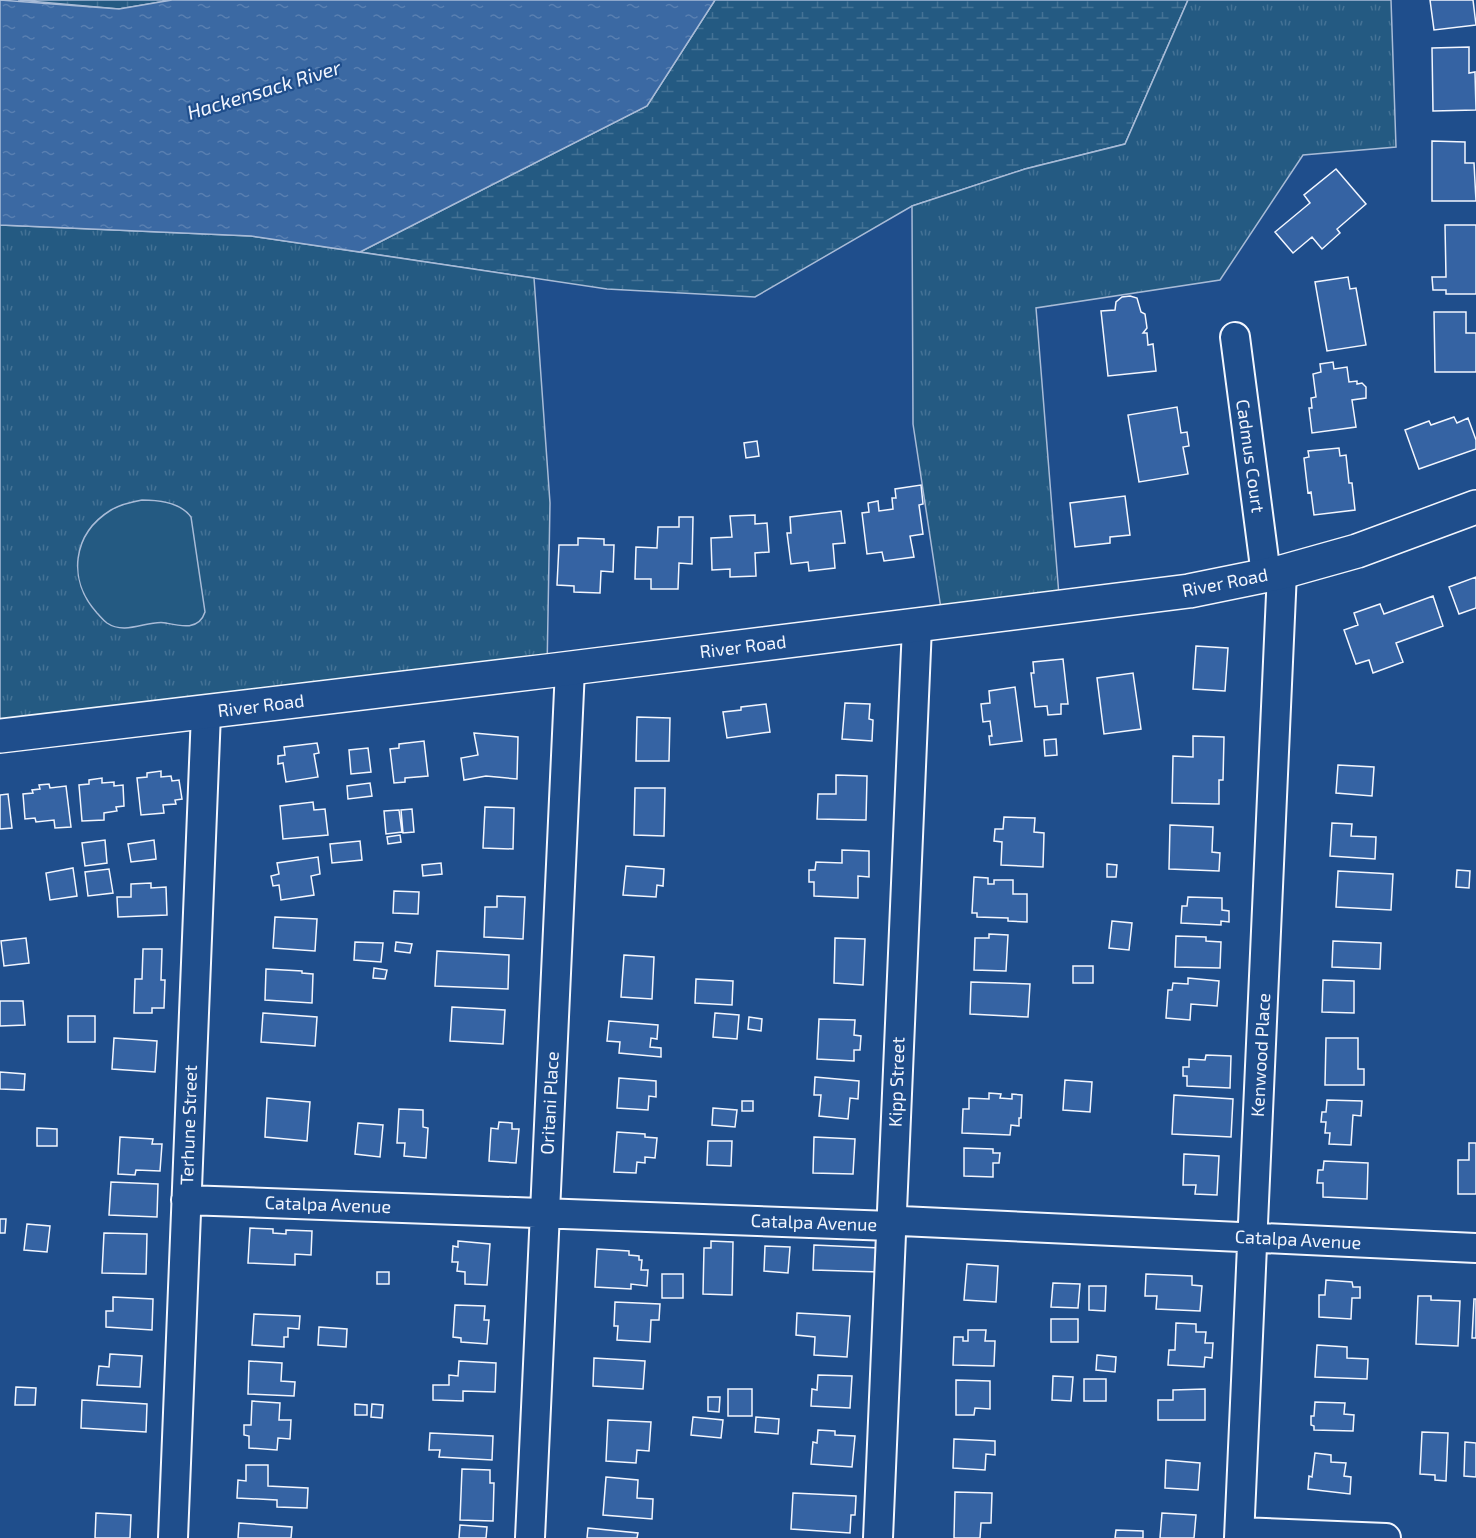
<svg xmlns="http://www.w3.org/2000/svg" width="1476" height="1538" font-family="'Exo 2',sans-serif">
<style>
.wetland{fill:url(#wetland-marsh);stroke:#a8bbd7;stroke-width:1.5}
.park{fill:url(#park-tufts);stroke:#a8bbd7;stroke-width:1.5}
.garden{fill:#245a82;stroke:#a8bbd7;stroke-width:1.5}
.water{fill:url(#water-ripples);stroke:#a8bbd7;stroke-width:1.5}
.building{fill:#3563a3;stroke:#f2f6ff;stroke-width:1.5}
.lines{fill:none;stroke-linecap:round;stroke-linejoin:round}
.minor-casing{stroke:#f2f6ff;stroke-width:32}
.major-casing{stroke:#f2f6ff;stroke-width:36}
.minor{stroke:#1f4e8c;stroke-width:28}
.major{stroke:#1f4e8c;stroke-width:33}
.labels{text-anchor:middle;stroke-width:4.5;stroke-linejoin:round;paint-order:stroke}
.street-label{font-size:18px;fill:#f2f6ff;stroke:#1f4e8c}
.water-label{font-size:20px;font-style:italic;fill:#f2f6ff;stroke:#1f4e8c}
</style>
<defs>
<pattern id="wetland-marsh" width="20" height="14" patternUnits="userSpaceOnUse" patternTransform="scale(1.5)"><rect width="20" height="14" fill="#245a82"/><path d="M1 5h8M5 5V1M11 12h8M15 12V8" fill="none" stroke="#447295"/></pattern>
<pattern id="park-tufts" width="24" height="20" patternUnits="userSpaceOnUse" patternTransform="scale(1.5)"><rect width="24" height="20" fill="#245a82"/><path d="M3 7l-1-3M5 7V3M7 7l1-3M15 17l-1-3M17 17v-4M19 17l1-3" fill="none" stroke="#447295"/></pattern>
<pattern id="water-ripples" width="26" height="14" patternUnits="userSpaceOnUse" patternTransform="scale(1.5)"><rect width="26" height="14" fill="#3b69a3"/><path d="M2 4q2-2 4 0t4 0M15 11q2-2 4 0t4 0" fill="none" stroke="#587fb1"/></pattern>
</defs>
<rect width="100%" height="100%" fill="#1f4e8c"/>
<!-- wetland -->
<path class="wetland" d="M18,0H172L119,9Z
M715,0H1188L1125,144L1025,169L912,206L755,297L607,289L360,252L647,106Z"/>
<!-- park -->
<path class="park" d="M1188,0H1391L1396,147L1303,155L1220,280L1036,308L1060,608L943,622L913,424L912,206L1025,169L1125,144Z
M0,225L251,236L534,278L550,503L547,671L0,736Z"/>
<!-- garden -->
<path class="garden" d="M142,500C158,500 181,503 191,517L205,612C199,631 180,626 166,623C149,619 126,636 107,623C103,620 100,616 97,613C67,580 72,534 111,510C121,504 131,502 142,500Z"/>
<!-- water -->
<path class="water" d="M0,0L119,9L172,0H715L647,106L360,252L251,236L0,225Z"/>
<!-- building -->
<path class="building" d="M1430,0H1473L1476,25L1434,30Z
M1469,47V73L1475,72L1476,110L1433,111L1432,48Z
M1432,141L1465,142V163H1474L1476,201H1432Z
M1336,169L1366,204L1337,229L1340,233L1322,249L1312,237L1293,253L1275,232L1310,203L1304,195Z
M1445,225H1476V294H1446V290H1433L1432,277H1446Z
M1348,277L1350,289L1356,288L1366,345L1327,351L1315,282Z
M1130,296L1137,298L1141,312L1145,314L1147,328L1143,333H1147L1148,345L1153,344L1156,371L1108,376L1101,311L1115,310L1116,302L1122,297Z
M1434,312H1466V333H1476V372H1435Z
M1333,362L1334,369L1347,367L1349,382L1357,381V384L1362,383L1366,387V398L1352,400L1356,427L1312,433L1309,408H1312L1311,398L1316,397L1313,374L1321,372L1320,364Z
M1177,407L1181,433L1187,432L1189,446L1183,447L1188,474L1139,482L1128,415Z
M1454,417L1457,423L1468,418L1476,440V449L1419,469L1405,430L1429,421L1431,425Z
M757,441L759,456L746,458L744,443Z
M1339,448L1340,456L1346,455L1349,483H1352L1355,510L1314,515L1311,492L1308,493L1304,458L1309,457L1308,451Z
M921,485L923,504L919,505L923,534L910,536L914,557L884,561L882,552L867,554L862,513L869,512L868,503L878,501L879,511L893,509L892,498H896L895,489Z
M1125,496L1130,535L1110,537V543L1075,547L1070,503Z
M841,511L845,543L833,544L835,568L809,571L808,562L791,564L787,533H791L790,517Z
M755,515V524L767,523L769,552L755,553L756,576L730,577V569L712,570L711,538L732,537L730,516Z
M679,517H693L692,564L679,563L678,589H651V579H635L636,547L657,548L658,527H679Z
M578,538L604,539V545H614L613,572L601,571L600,593L574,592V586L557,585L559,545H578Z
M1476,577V608L1459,614L1449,587Z
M1433,596L1443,626L1396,643L1403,662L1373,673L1369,660L1356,664L1344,630L1358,625L1354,613L1380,604L1384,614Z
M1196,646L1228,648L1225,691L1193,689Z
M1063,659L1068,704H1061V714L1048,715L1047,706L1035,707L1031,673H1034L1033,662Z
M1133,673L1141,729L1104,734L1097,678Z
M1015,687L1022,741L990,745L989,736H992L990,721L983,722L981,704L990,703L989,691Z
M845,703L870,704L869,719L873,720L872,741L842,739Z
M766,704L770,732L727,738L723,712L741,710V707Z
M637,717L670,718L669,761H636Z
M474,733L518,737L517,779L486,776L464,780L461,758L478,755Z
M1193,736L1224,737L1223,780H1219V804L1172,803L1173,756L1193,757Z
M1056,739L1057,755L1045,756L1044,740Z
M424,741L428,776L405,778V782L394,783L390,749L399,748V744Z
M317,743L319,753L314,754L318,777L286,782L283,763L278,764V756L285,755L284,747Z
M368,748L371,772L351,774L349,750Z
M1338,765L1374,767L1372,796L1336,793Z
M161,771V777L171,776L172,781L179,780L182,799L175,800L176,804L163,805L164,813L141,815L137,778L147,777V773Z
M836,775L867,776L866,820L817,819L818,794H836Z
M102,778V783L114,782V786L123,785L124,806L116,807L117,811L104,813V820L82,821L79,785L89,784V780Z
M370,783L372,796L348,799L347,786Z
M49,784L50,788L66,786L71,827L55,828L54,820L36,822L35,818L25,819L23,794L33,793L32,790L40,789L39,785Z
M635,788H665L664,836L634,835Z
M8,794L12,828L0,829V795Z
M313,802L314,810L325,809L328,835L283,839L280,806Z
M485,807L514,808L513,849L483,848Z
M412,809L414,832L403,833L401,810Z
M399,810L402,832L386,834L384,811Z
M1004,817L1035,818L1034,832L1044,833L1043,867L1001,865L1002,842L994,841L995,829H1003Z
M1332,823L1352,824L1351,836L1376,837L1375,859L1330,856Z
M1170,825L1213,827L1212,852L1220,853L1219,871L1169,869Z
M400,835L401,842L388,844L387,837Z
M105,840L107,863L85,866L82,843Z
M154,840L156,859L131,862L128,844Z
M360,841L362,860L332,863L330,844Z
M842,850L869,851V877L858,876V898L814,896V882H809V870H815L816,862L842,863Z
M318,857L320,874L311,876L314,895L281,900L279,885L273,886L271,876L279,874L277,863Z
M441,863L442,874L423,876L422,865Z
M1107,864L1117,865L1116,877H1107Z
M626,866L664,869L663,886L657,885L656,897L623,895Z
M73,868L77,896L50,900L46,873Z
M109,869L113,893L88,896L85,872Z
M1457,870L1470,871L1469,888L1456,887Z
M1338,871L1393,874L1391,910L1336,907Z
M974,877L988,878V884H994V880H1013V894H1027V922L1008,921V918L977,917V913H972Z
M151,883V888L166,887L167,915L118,917L117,897H131V884Z
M394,891L419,892L418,914L393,913Z
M497,896L525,897L523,939L484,937L485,907H497Z
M1188,897L1222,898V910L1229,911V922L1221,921V925L1181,923L1182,906H1187Z
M275,917L317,919L315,951L273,948Z
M1112,921L1132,923L1129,950L1109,948Z
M989,934L1008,935L1006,971L974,970L975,938H989Z
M1176,936L1206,937V941L1221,942L1220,968L1175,967Z
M26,938L29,963L4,966L1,941Z
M835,938L865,939L863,985L834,983Z
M1333,941L1381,943L1380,969L1332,967Z
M355,942L383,943L381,962L354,960Z
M396,942L412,944L410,953L395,951Z
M143,949H162L161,980H165L164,1008H152V1013H134L135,979H142Z
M437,951L509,955L508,989L435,986Z
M624,955L654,957L652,999L621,997Z
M1073,966H1093V983H1073Z
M374,968L387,970L385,979L373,978Z
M266,969L302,971V973L313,974L312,1003L265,1000Z
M1188,978L1219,981L1217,1006L1191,1004L1190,1020L1166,1018L1168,990H1172L1173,983L1188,984Z
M696,979L733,981L732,1005L695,1003Z
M1323,980L1354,981V1013L1322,1012Z
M971,982L1030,984L1028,1017L970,1014Z
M0,1001H23L25,1025L0,1026Z
M452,1007L505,1010L503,1044L450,1041Z
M263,1013L317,1017L315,1046L261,1042Z
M715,1013L739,1015L737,1039L713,1037Z
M68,1016H95V1042H68Z
M749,1017L762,1019L761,1031L748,1029Z
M819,1019L855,1020L854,1035L861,1036L860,1050H854V1061L817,1059Z
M609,1021L658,1025L657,1039L651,1038L650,1047L661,1048V1057L619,1053L620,1042L607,1041Z
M114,1038L157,1041L155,1072L112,1069Z
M1326,1038H1358V1069H1364V1085H1325Z
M1206,1055L1231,1056L1230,1088L1187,1086V1076H1183V1067H1189V1059L1205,1060Z
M0,1072L25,1074L24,1090L0,1089Z
M815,1077L859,1081L858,1099L850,1098L848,1119L819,1116L821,1095H814Z
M619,1078L656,1081V1097L649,1096L648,1110L617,1108Z
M1065,1080L1092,1082L1090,1112L1063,1110Z
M989,1093L1001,1094L1000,1098L1012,1099V1094L1022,1095L1021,1118H1019V1126L1011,1125L1010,1135L962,1133L963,1109H969V1098L989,1099Z
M1174,1095L1233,1099L1231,1137L1172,1134Z
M267,1098L310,1102L307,1141L265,1137Z
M1327,1100L1362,1101L1361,1116L1353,1115L1351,1145L1329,1144L1330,1133H1325L1326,1122H1321L1322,1112H1326Z
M742,1101H753V1111H742Z
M713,1108L737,1110L735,1127L712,1125Z
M399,1109L423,1110V1127L428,1128L426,1158L404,1156L405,1143H397Z
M499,1122L512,1123V1129H519L516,1163L489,1161L491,1128L498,1129Z
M358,1123L383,1125L380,1157L355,1154Z
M37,1128L57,1129V1146H37Z
M617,1132L645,1134V1137L657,1138L655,1158L645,1157V1163L637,1162L636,1173L614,1172Z
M120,1137L153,1139L152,1144H162L160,1171L136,1170L135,1175L118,1174Z
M814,1137L855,1139L853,1174L813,1173Z
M708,1141H732L731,1166L707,1165Z
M1469,1143H1476V1194H1458V1160H1469Z
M964,1148L993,1149V1153H1000L999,1163H993V1177L964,1176Z
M1184,1154L1219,1156L1217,1195L1195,1194L1196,1185H1183Z
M1324,1161L1368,1163L1367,1199L1323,1197V1183H1317L1318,1170H1323Z
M111,1182L158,1184L157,1217L109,1215Z
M0,1219H6L5,1233H0Z
M27,1224L50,1226L47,1252L24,1250Z
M250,1228L273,1229V1233L286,1234V1230L312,1231L311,1255L295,1254V1265L248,1263Z
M104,1233L147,1234L146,1274L102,1273Z
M458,1241L490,1244L487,1285L465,1284V1272L457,1271L458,1262H452L453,1246L458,1247Z
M711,1241L733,1242L732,1295L703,1294L704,1248H711Z
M814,1245L880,1248L879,1272L813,1270Z
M765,1246L790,1247L788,1273L764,1271Z
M597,1249L629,1251V1255L639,1256V1260H642L641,1270H648L647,1286L631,1284V1289L595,1287Z
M967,1264L998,1266L996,1302L964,1300Z
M377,1272H389V1284H377Z
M662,1274H683V1298H662Z
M1146,1274L1192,1276V1285L1202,1286L1200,1311L1156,1309L1157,1296H1145Z
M1326,1280L1352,1282L1353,1287H1360V1298H1352L1351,1319L1319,1317V1295H1325Z
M1053,1283L1080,1284L1078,1308L1051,1307Z
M1089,1286H1106L1105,1311L1089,1310Z
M1418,1296H1431V1300L1460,1301L1458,1346L1416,1344Z
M113,1297L153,1299L152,1330L106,1327V1311H113Z
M1474,1299H1476V1338H1472Z
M615,1302L660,1304L659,1320H651L650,1342L617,1340L618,1326H614Z
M455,1305L485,1306L484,1320H489L487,1344L461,1342V1338L453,1337Z
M797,1313L850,1316L847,1357L814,1355L815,1337L796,1335Z
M254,1314L300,1316L299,1329L288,1328V1337H284V1347L252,1345Z
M1051,1319H1078V1342H1051Z
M1176,1323L1196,1324V1332H1206L1205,1343H1213L1212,1358L1205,1357L1204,1367L1168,1365L1169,1350H1175Z
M319,1327L347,1329L346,1347L318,1345Z
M968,1330H986L985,1341H995L994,1366L953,1365L954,1337H963V1341H968Z
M1317,1345L1347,1347V1358L1368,1359L1367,1379L1315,1377Z
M110,1354L142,1356L140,1387L97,1385L99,1366L109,1367Z
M1097,1355L1116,1357L1115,1372L1096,1370Z
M594,1358L645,1361L643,1389L593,1386Z
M249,1361L282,1363L281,1381L295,1382L294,1396L248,1394Z
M459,1361L496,1363L495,1392L463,1391V1401L433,1400V1385H449V1375L458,1376Z
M818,1375L852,1376L850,1408L811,1406L812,1389L817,1390Z
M1053,1376L1073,1377L1071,1401L1052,1400Z
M1084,1379H1106V1401H1084Z
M956,1380L990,1381V1409L975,1408L974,1415H956Z
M16,1387L36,1388L35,1405H15Z
M728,1389H752V1416H728Z
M1205,1389V1420H1158V1400H1173V1390Z
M708,1397H720L719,1412L708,1411Z
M82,1400L147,1404L146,1432L81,1428Z
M252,1401L280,1403L279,1420H291L290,1439L278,1438L277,1450L249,1448V1436L244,1435V1425H251Z
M1315,1402L1345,1403L1344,1414L1354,1415L1353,1431L1314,1430V1426L1311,1425V1416H1314Z
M355,1404L367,1405V1415H355Z
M372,1404L383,1405L382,1418L371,1417Z
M693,1417L723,1420L721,1438L691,1435Z
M756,1417L779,1419L778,1434L755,1432Z
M608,1420L651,1422L649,1451L637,1450L636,1463L606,1461Z
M818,1430L835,1431V1435L855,1436L852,1467L811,1464L813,1442L817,1443Z
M1422,1432L1448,1433L1446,1481L1435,1480V1475L1420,1474Z
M430,1433L493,1436L492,1460L439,1457L440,1450H429Z
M954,1439L995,1441V1455L986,1454L985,1470L953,1468Z
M1465,1442L1476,1443V1477L1464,1476Z
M1315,1453L1331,1455V1462L1346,1463L1344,1476L1351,1477L1350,1494L1308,1489L1309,1476L1312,1477Z
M1166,1460L1200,1463L1198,1490L1165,1488Z
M246,1465H268V1486L308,1488L307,1508L277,1507V1500L237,1498L238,1480L246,1481Z
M462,1469L490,1470V1483H494L493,1521L460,1520Z
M606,1477L638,1480L637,1498L653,1499L652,1519L603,1515Z
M955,1492L992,1493L991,1523H981L980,1538H954Z
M793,1493L856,1496L855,1515H851L850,1533L791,1529Z
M96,1513L131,1515L130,1538H95Z
M1162,1513L1196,1515L1194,1538H1160Z
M239,1523L292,1527L291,1538H238Z
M460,1525L487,1527L486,1538H459Z
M588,1528L638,1533L637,1538H587Z
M1116,1530L1143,1531V1538H1115Z"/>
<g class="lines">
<!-- minor casing -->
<g class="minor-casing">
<path id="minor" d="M1235,337L1266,575
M186,1200L891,1226L901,1221L1476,1248
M1240,1532L1386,1538
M173,1538L206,713
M530,1538L570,669
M878,1538L917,626
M1239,1538L1282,572"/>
</g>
<!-- major casing -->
<g class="major-casing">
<path id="major" d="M0,736L547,671L1189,591L1282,572L1357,551L1476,507"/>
</g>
<!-- minor -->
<use href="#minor" class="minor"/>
<!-- major -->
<use href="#major" class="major"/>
</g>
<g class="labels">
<!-- street labels -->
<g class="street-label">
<text transform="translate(1250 456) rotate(82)" y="6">Cadmus Court</text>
<text transform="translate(1225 583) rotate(-11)" y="6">River Road</text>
<text transform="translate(743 647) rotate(-7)" y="6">River Road</text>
<text transform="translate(261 706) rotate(-7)" y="6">River Road</text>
<text transform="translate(1261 1055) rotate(-87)" y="6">Kenwood Place</text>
<text transform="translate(897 1082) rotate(-88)" y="6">Kipp Street</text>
<text transform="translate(550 1103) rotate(-87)" y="6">Oritani Place</text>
<text transform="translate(189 1125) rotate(-88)" y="6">Terhune Street</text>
<text transform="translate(328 1205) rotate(2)" y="6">Catalpa Avenue</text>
<text transform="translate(814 1223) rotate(2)" y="6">Catalpa Avenue</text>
<text transform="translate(1298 1240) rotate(3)" y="6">Catalpa Avenue</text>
</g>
<!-- water labels -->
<g class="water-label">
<text transform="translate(264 90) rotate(-17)" y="7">Hackensack River</text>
</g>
</g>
</svg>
